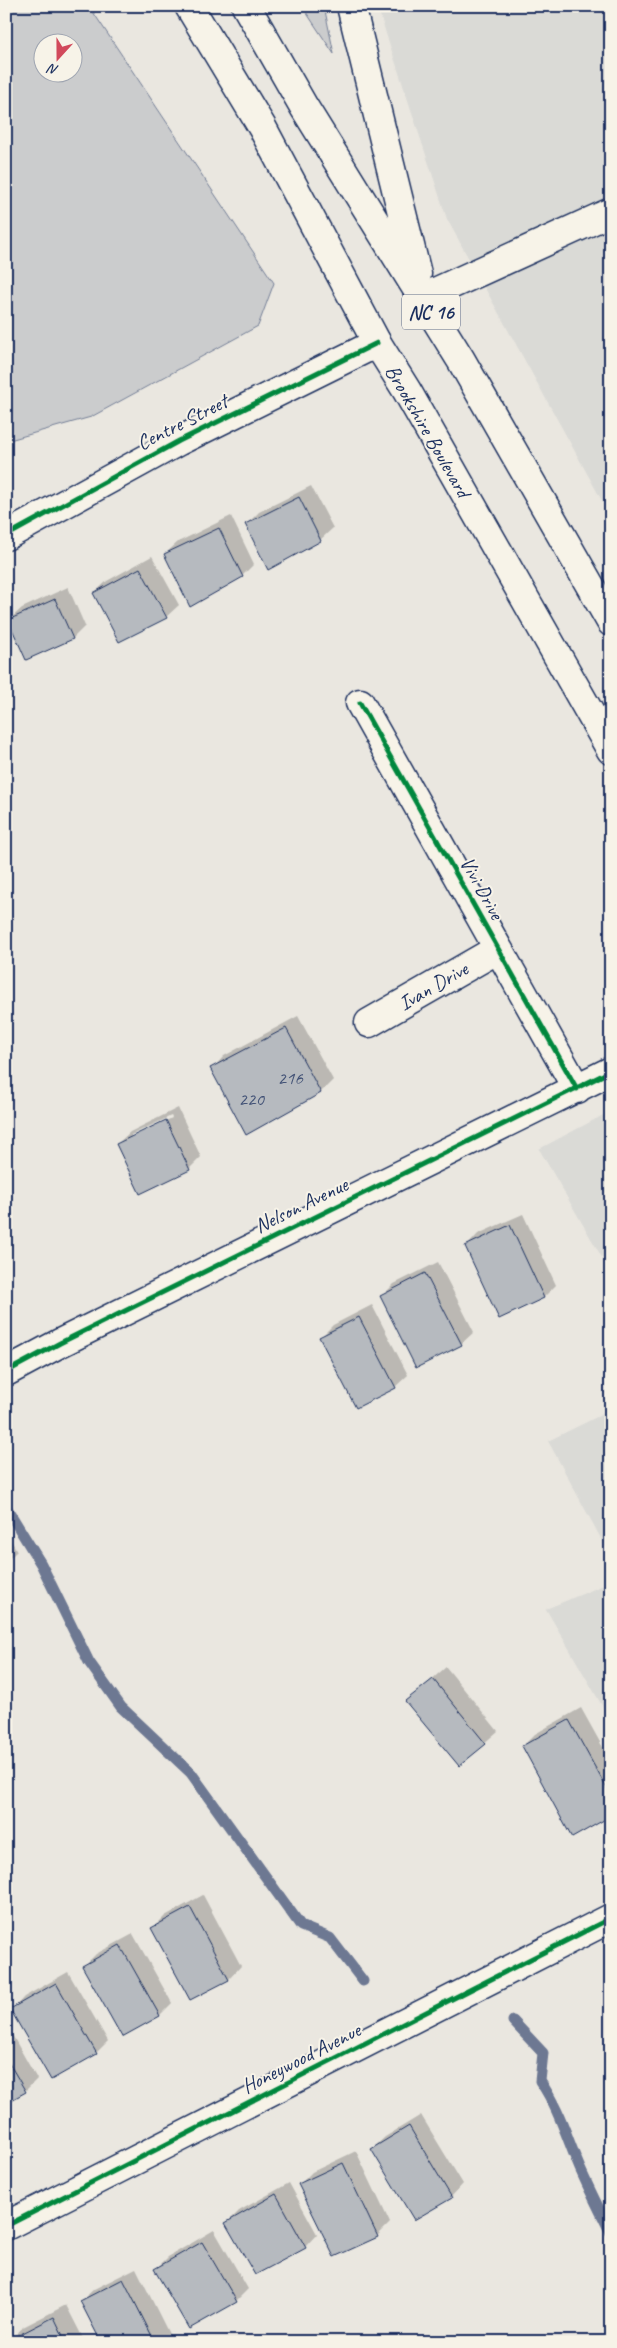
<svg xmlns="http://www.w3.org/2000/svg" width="617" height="2348" font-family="Caveat,sans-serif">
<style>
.built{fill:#dadad6}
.green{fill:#cbcccd;stroke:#737e96;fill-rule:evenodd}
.shadow{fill:#0003;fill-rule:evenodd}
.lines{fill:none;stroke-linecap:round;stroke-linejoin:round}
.stream{stroke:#6d7892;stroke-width:11}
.building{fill:#b6babf;stroke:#1b2f5e}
.minor-casing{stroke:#1b2f5e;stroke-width:31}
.highway-casing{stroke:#1b2f5e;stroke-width:31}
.minor{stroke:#f7f3e8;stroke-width:28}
.highway{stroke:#f7f3e8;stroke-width:28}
.cycleway-casing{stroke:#f7f3e8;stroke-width:8}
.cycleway{stroke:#00873e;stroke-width:5}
.labels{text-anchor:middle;stroke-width:4;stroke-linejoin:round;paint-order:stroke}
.number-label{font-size:19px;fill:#425276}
.shield{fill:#f7f3e8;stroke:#5d6a87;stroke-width:1}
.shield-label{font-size:20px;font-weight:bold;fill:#1b2f5e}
.street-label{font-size:21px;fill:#1b2f5e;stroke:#f7f3e8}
</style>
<rect width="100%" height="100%" fill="#eae7e0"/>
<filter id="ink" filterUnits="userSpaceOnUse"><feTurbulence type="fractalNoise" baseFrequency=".02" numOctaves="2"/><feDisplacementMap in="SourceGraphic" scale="10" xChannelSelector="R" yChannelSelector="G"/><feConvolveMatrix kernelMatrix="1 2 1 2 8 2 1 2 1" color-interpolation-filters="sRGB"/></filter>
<g filter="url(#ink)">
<!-- built -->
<path class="built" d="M377,6H611V517L447,219Z
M611,1111V1273L539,1149Z
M611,1410V1557L548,1441Z
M611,1582V1721L546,1609Z"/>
<!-- green -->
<path class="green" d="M6,6H89L274,283L258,326L91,417L6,441ZM42,42H72V72H42Z
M302,6H324L334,54Z"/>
<!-- shadow -->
<path class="shadow" d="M311,486L333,528L320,540L247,524L259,512Z
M231,516L254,564L242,576L165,554L178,542Z
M152,556L179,605L166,617L94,593L107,581Z
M68,587L85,626L73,638L26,658L9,620L22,608Z
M298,1016L333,1080L321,1092L247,1133L212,1069L224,1056Z
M178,1108L201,1157L189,1169L117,1144L130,1132ZM171,1116L172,1118L131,1138V1135Z
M523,1214L556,1285L544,1297L466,1247L478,1234Z
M438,1262L474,1332L461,1344L382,1296L394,1284Z
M372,1305L408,1375L395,1387L321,1337L333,1325Z
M6,1531L17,1551L6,1562Z
M446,1667L498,1731L459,1765L407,1701Z
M581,1708L611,1762V1815L523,1746L535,1734Z
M203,1895L241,1966L229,1979L191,1999L153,1928L165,1916Z
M133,1934L172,2003L160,2015L123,2036L84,1966L96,1954Z
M68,1972L108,2041L96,2053L12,2010L24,1997Z
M6,2024L37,2079L25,2091L6,2101Z
M421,2115L463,2184L451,2197L372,2149L385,2137Z
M356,2151L390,2223L378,2235L335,2256L300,2184L312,2172Z
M289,2183L317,2234L305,2247L227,2223L239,2211Z
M214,2230L248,2289L236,2301L156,2269L168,2257Z
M136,2268L173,2342H102L81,2301L94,2289Z
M66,2305L85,2342H12L11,2340L23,2327Z"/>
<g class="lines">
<!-- stream -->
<path class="stream" d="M6,1507L41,1564L89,1662L121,1707L191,1773L301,1926L330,1938L363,1981
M513,2021L543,2053L540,2081C560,2110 568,2142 582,2173C591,2193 601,2213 611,2233"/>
</g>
<!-- building -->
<path class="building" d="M299,497L321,541L268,570L245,524Z
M219,528L243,577L190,607L164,554Z
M140,568L167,618L119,642L93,593Z
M55,599L73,639L26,660L8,620Z
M286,1028L321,1093L246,1135L210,1068Z
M166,1120L190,1170L140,1194L116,1144Z
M510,1225L544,1298L499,1319L465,1246Z
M425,1273L462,1345L416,1368L380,1296Z
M359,1317L396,1388L356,1408L319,1337Z
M433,1679L486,1744L459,1766L405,1701Z
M569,1720L611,1796V1816L572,1838L522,1746Z
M190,1907L229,1980L190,2000L151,1928Z
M120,1945L160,2016L122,2037L82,1966Z
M56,1983L97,2054L51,2080L10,2009Z
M6,2058L26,2092L6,2103Z
M409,2126L452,2198L414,2220L371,2149Z
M343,2163L378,2237L334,2257L298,2184Z
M276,2194L306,2248L255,2275L225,2223Z
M202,2242L237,2302L189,2329L154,2269Z
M123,2279L155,2342H101L80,2301Z
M54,2317L66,2342H10L9,2340Z"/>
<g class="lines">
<!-- minor casing -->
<g class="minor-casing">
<path id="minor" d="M422,298L611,212
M6,536L179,441L377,343
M360,703L577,1089
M369,1023L498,949
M6,1372L60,1343L611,1071
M6,2226L611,1918"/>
</g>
<!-- highway casing -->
<g class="highway-casing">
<path id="highway" d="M189,6L262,127L377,343L407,391L611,750
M246,6L304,107L461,360L611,622
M351,6L417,274"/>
</g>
<!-- minor -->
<use href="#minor" class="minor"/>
<!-- highway -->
<use href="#highway" class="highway"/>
<!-- cycleway casing -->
<g class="cycleway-casing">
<path id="cycleway" d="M6,536L179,441L377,343
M360,703L577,1089
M6,1372L60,1343L611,1071
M6,2226L611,1918"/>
</g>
<!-- cycleway -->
<use href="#cycleway" class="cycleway"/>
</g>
</g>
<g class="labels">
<!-- number labels -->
<g class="number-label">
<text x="290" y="1084">216</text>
<text x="251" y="1105">220</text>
</g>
<!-- shield labels -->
<rect class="shield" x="402" y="294.5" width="58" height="35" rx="4"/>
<g class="shield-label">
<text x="431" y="319">NC 16</text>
</g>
<!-- street labels -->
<g class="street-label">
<text transform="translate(182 422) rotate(-27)" y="7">Centre Street</text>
<text transform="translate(428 431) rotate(60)" y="7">Brookshire Boulevard</text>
<text transform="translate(482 888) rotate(61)" y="7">Vivi Drive</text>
<text transform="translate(433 986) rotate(-30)" y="7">Ivan Drive</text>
<text transform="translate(301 1205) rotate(-26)" y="7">Nelson Avenue</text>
<text transform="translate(301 2058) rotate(-27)" y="7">Honeywood Avenue</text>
</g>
</g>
<!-- margin -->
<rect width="617" height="2348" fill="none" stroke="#f7f3e8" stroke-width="25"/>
<rect x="12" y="12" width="592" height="2323" fill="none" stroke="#1b2f5e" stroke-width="2" filter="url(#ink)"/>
<!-- north arrow -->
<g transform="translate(58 58) rotate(201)"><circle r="24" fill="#f7f3e8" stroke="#9fa5b1"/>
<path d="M0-4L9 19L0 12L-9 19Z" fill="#d1495b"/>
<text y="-8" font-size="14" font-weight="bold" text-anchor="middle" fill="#1b2f5e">N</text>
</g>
</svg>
